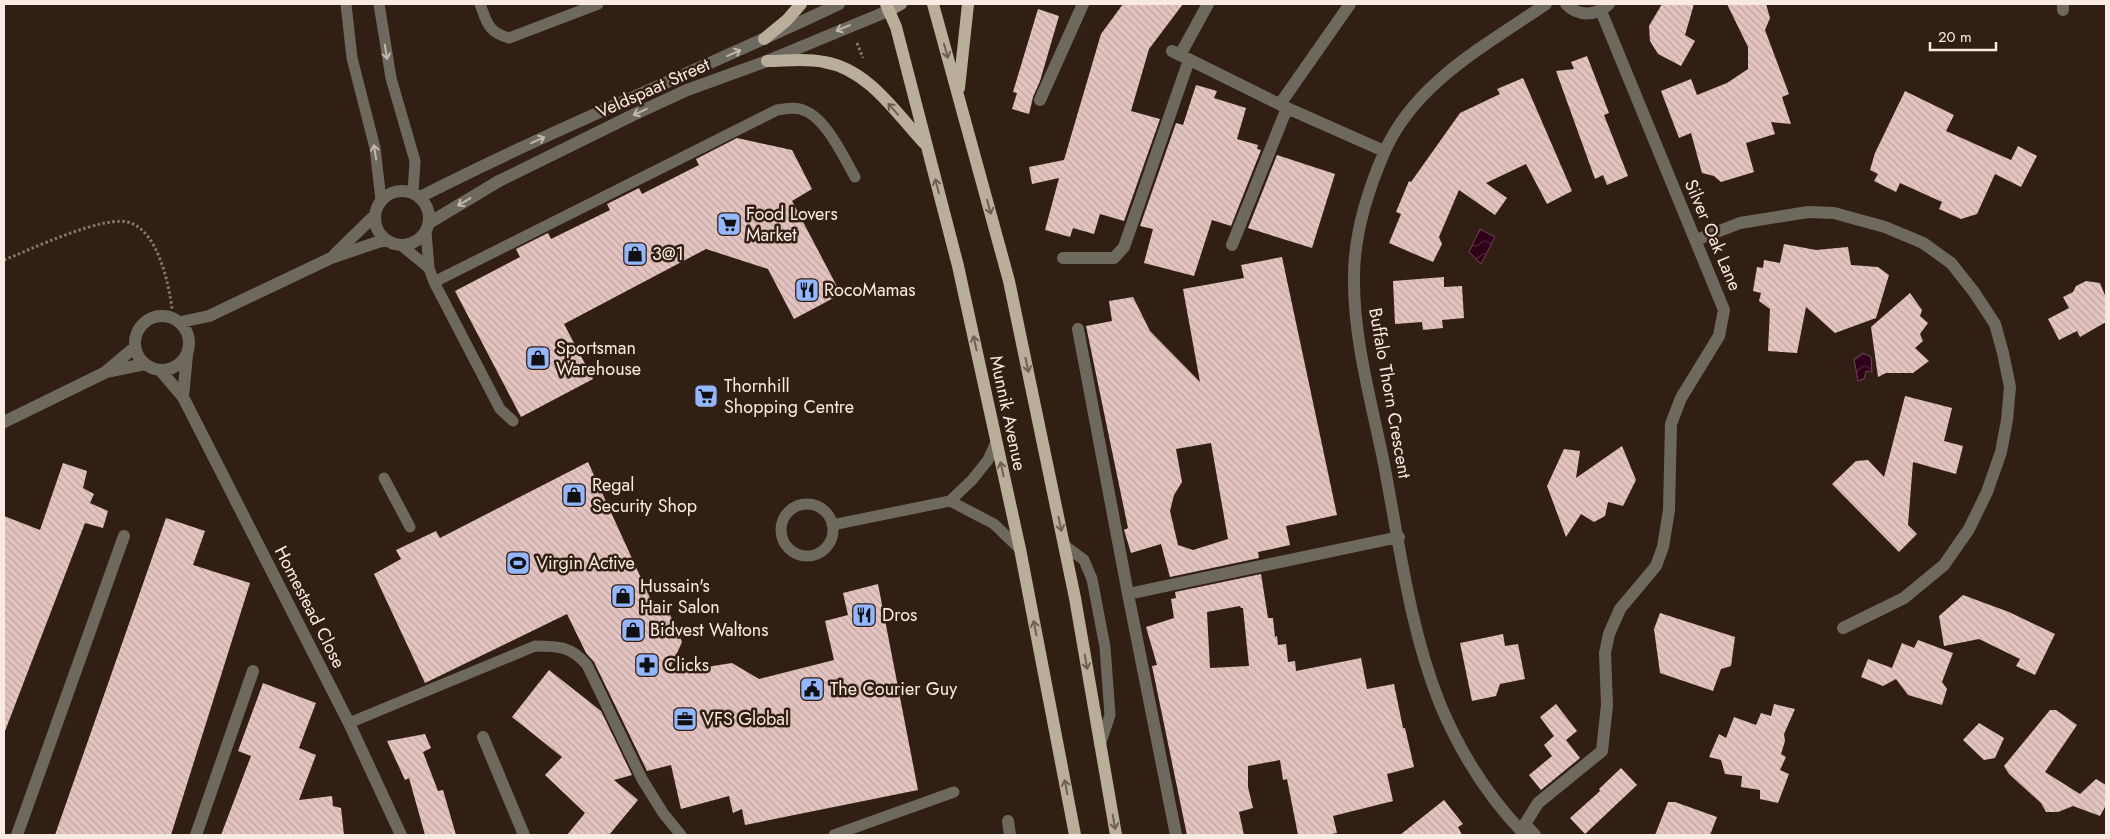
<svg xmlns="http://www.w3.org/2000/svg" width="2110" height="839" font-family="Jost,sans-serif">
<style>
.water{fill:url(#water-waves);stroke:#6c4656}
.building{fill:url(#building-back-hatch);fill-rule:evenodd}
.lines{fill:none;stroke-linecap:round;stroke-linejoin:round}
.path{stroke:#87766c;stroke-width:3;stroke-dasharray:2.5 2.5;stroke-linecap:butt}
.lane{stroke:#6e695f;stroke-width:11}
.street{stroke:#6e695f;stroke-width:12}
.secondary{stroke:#989080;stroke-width:12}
.primary{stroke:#b9ae9a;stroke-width:12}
.oneway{stroke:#c1b7ae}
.oneway2{stroke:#6f5f50}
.labels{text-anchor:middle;stroke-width:5;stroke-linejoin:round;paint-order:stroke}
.street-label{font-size:18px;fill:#f9ebe3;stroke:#321f13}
.poi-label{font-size:18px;fill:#f9ebe3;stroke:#321f13;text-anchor:start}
</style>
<defs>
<pattern id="water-waves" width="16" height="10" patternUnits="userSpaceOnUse" patternTransform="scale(1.25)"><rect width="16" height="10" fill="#300019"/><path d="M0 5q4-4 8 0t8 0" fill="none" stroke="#4f253a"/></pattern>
<pattern id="building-back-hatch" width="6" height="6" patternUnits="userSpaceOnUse" patternTransform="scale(1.25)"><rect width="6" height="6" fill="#e4c4c1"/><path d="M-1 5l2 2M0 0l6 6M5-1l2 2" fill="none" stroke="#bea4a2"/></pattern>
</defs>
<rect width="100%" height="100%" fill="#321f13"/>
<!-- water -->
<path class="water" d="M1480,229L1495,237L1481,264L1469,252Z
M1863,353L1871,357L1872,372L1866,371L1864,379L1858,381L1854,359Z"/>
<!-- building -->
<path class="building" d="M1123,4H1183L1149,49L1131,111L1160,119L1124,221L1100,214L1094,234L1073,228L1070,237L1045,230L1059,178L1032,184L1029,167L1064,160L1101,34Z
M1662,4H1694L1685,35L1695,41L1681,66L1658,54L1650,41L1649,26Z
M1727,4H1766L1770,18L1765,30L1789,94L1782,97L1791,124L1771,122L1775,134L1746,143L1754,172L1721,182L1714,176L1702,173L1691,133L1679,138L1661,91L1691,79L1697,95L1727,83L1748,69V47Z
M1038,9L1059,16L1040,81L1033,97L1029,114L1012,109L1017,93L1013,92Z
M1587,56L1609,113L1604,115L1628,176L1607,185L1603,175L1595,179L1556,71L1574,69L1571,62Z
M1523,78L1572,191L1547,204L1526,164L1486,183L1507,198L1495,215L1459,190L1439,237L1442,244L1433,262L1389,243L1401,214L1396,212L1409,181L1411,182L1460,113L1500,94L1497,89Z
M1196,85L1217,91L1214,98L1246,108L1237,139L1258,145L1257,149L1261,150L1231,226L1212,220L1194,276L1144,263L1153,229L1140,226L1176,123L1183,125Z
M1905,91L1954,115L1946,131L2011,160L2018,146L2037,156L2021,187L1995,174L1977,214L1961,219L1939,209L1942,202L1900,183L1896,192L1874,181L1878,174L1870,170L1875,153Z
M737,138L792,150L812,189L792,201L841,294L794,319L768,269L706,249L564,324L593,379L521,417L455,291L520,257L516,249L548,233L551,239L610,210L607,204L639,188L642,194L699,165L696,159Z
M1277,155L1335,174L1312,248L1248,228Z
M1784,244L1816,250L1848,247L1851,265L1878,267L1889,275L1876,318L1835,333L1806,307L1797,353L1768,351L1770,309L1759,301L1761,293L1753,291L1757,267L1763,268L1764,260L1780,263Z
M1282,257L1337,515L1286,526L1290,545L1258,552L1259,558L1170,577L1161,544L1131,553L1124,530L1128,528L1086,326L1112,321L1109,301L1133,297L1150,331L1200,382L1183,289L1244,278L1241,265ZM1211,443L1228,539L1193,550L1178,545L1170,511L1174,495L1182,482L1176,449Z
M1444,277V287L1462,286L1464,318L1442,320L1443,328L1423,330L1422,322L1395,324L1393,281Z
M2086,281L2100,283L2106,298V322L2080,337L2077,331L2059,340L2048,319L2069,308L2063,297L2073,292L2076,286Z
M1910,293L1922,310L1920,316L1928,323L1920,334L1923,341L1915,348L1929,361L1913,373H1886L1878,377L1871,327Z
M1905,396L1952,408L1944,441L1963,446L1956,474L1913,462L1908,525L1917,534L1899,552L1832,484L1856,461L1868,460L1884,477Z
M1622,446L1636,480L1623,506L1608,502L1605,516L1594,522L1581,514L1566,537L1547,486L1564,449L1580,451L1576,478Z
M588,462L651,600L667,608L682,642L668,673L732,663L759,679L834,660L825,621L848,615L843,593L878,584L918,790L745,825L742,809L733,813L729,796L681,809L671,765L647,771L594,662L586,653L567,614L425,683L374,574L401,559L396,550L436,531L440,538Z
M63,463L87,471L83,488L94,494L90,503L108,511L103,528L85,523L5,731H4V516L40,530Z
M166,518L205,531L193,565L250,583L171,835H55Z
M1261,574L1268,618H1273L1275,637L1277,636L1278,645L1286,644L1288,662L1295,661L1296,671L1361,658L1367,689L1394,684L1403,728H1405L1414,767L1387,774L1393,801L1333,816L1337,833L1325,835H1298L1287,779L1283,780L1280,760L1248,766V787L1253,808L1239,812L1244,835H1187L1152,666L1157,665L1146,627L1174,618L1171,599L1176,598L1175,592ZM1240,606L1241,608H1243L1249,666L1210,668L1207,612Z
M1963,595L2009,612L2055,634L2035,675L2016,666L2020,659L1979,639L1944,646L1939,616Z
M1660,613L1735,637L1731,666L1721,669L1713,691L1660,673L1654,629Z
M1503,634L1505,646L1518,644L1525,679L1500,684L1496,696L1472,701L1460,643Z
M1918,640L1953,653L1942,682L1947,689L1942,705L1908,695L1896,679L1883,686L1861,677L1868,659L1892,668L1902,643L1914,648Z
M549,670L601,711L632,775L614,780L638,800L609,835H567L585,813L545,775L562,757L512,717Z
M263,683L316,703L299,748L316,755L299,800L332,796L333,806L341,808L344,835H221L251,756L238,751Z
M1556,704L1577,731L1566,740L1580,758L1541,790L1529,775L1552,756L1544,745L1554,736L1540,717Z
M1774,704L1795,709L1784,734L1785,741L1781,754L1786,757L1780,770L1789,774L1778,803L1760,799V790L1741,787L1742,776L1725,774L1721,760L1709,757L1719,734L1726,738L1734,717L1756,725L1761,713L1771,716Z
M2050,710H2056L2077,725L2045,772L2080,794L2096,779L2106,785V805L2100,816L2073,806L2058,812H2046L2041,803L2009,774L2004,766Z
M1979,723L2004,738L1995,758L1984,760L1963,740Z
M425,734L431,748L423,752L438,791L443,790L456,835H425L409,778L405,780L387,741Z
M1621,768L1637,785L1585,834L1570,818L1600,791L1599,789Z
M1444,800L1463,824L1458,827L1462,835H1400Z
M1668,802H1675L1717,817L1710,835H1655Z"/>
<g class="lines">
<!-- path -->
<path class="path" d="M857,43L863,58
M4,260C30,250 106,213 131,223C158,233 169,284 172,309"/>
<!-- lane -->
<path class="lane" d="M346,4L352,58L375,148L381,200
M379,4L391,78L415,161L413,193
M480,4C487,23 488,32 509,38L598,4
M426,232L429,268L434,282L500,409L513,421
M402,246L429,268
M434,282L777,110C785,109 792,107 800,109C825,115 843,156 855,177
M384,478L410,527
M950,501L994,524L1020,549
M781 530a26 26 0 1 1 52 0a26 26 0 1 1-52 0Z
M832,525L950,501L972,480L988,460L996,442
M1064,545L1084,560L1092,579L1105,647L1110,715L1100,745
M349,723L535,646C558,646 571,646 587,665L642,779L663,813L681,835
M834,835L954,792"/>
<!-- street -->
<path class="street" d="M1566,4C1578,17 1597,16 1609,4
M2063,10V4
M1172,51L1287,108L1384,151
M1180,55L1208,4
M1040,100L1083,4
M1280,104L1350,4
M375 218a27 27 0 1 1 54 0a27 27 0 1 1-54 0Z
M420,197C557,127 700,70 839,4
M429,223L499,181L633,115L687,90L767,61L888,11
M1696,240L1740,223L1808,212L1834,213L1885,227L1923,243L1951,263L1974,292L1995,324L2003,353L2010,387L2007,420L2001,452L1987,492L1969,529L1944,565L1904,598L1843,628
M1232,245L1287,108
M334,255L374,216
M1063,258H1114L1124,247L1189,60
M135 343a27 27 0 1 1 54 0a27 27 0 1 1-54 0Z
M181,322L209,316L331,258L384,240
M1078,329L1128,594L1176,835
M160,370L183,397L349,723L401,835
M106,372L145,364
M183,397L187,355
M4,422L104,373L135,347
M1128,594L1399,537
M483,737L524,835
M1008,821L1010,835
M17,835L124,536
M196,835L253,671
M1525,835C1489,798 1460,752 1440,704C1409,627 1399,541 1383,459C1371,401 1353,336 1354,277C1354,236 1368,190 1384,153C1414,83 1486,45 1546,4
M1535,835L1525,824L1538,803L1602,751L1607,705L1605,653L1609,634L1620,609L1656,566L1663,547L1669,510L1671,424L1681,398L1719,336L1724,310L1601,11"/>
<!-- secondary -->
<path class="secondary" d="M888,11L901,4"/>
<!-- primary -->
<path class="primary" d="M886,4L896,27L958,266L1020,549L1075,835
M933,4L1009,281L1075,598L1116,835
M764,39L787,20L801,4
M767,61C786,61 806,58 824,62C868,69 896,113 924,143
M959,88L968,4"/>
</g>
<!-- one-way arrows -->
<defs><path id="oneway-shaft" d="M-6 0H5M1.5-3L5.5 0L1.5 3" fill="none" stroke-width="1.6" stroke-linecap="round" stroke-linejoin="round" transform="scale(1.25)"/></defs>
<g class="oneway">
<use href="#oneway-shaft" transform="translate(843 28) rotate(157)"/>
<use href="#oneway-shaft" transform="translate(386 52) rotate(80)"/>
<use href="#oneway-shaft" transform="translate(734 53) rotate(-24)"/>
<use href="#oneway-shaft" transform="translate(640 112) rotate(155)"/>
<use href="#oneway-shaft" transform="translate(538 140) rotate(-24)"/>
<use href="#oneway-shaft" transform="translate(375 152) rotate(-99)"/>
<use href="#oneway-shaft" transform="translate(464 202) rotate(149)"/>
</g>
<g class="oneway2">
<use href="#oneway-shaft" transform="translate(946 51) rotate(74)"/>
<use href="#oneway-shaft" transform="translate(893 109) rotate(-132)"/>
<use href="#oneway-shaft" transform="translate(937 186) rotate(-105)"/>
<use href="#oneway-shaft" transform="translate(989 207) rotate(75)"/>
<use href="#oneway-shaft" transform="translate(975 343) rotate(-102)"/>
<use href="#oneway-shaft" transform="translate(1027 365) rotate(78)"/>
<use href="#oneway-shaft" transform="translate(1002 469) rotate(-102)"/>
<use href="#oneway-shaft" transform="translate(1060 524) rotate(78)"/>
<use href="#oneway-shaft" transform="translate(1035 628) rotate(-101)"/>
<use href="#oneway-shaft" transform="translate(1086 662) rotate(80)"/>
<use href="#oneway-shaft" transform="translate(1066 787) rotate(-101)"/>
<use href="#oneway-shaft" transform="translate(1114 822) rotate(80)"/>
</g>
<!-- icons -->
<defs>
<g id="supermarket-square" transform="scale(1.25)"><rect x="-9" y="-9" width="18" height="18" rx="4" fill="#93b7fd" stroke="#321f13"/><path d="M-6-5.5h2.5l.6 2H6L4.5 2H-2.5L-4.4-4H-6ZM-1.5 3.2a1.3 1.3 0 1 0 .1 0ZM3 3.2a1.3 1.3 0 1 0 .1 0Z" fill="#111"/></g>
<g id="shop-square" transform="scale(1.25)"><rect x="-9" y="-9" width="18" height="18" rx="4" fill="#93b7fd" stroke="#321f13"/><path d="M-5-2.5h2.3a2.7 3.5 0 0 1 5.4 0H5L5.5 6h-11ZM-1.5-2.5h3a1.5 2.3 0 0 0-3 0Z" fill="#111"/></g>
<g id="restaurant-square" transform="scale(1.25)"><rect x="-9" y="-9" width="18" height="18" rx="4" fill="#93b7fd" stroke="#321f13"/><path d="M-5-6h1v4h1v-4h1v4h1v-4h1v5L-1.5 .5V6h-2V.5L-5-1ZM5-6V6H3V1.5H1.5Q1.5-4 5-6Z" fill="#111"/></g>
<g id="stadium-square" transform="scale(1.25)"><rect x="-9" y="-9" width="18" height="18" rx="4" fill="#93b7fd" stroke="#321f13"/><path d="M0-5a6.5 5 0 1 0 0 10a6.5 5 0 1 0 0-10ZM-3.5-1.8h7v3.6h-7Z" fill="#111"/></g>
<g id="pharmacy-square" transform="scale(1.25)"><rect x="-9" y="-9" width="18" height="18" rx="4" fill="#93b7fd" stroke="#321f13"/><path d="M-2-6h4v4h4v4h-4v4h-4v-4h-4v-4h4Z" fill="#111"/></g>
<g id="civic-square" transform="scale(1.25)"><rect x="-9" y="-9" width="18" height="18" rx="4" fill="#93b7fd" stroke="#321f13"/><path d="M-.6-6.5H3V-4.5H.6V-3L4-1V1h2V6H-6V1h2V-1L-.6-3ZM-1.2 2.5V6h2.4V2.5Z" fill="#111"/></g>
<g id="office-square" transform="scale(1.25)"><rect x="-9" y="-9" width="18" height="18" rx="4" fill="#93b7fd" stroke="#321f13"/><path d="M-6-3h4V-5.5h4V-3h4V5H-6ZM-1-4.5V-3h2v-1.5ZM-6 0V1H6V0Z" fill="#111"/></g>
</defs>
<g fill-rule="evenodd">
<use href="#supermarket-square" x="729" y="224"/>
<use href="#shop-square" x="635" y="254"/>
<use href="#restaurant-square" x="807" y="290"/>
<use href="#shop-square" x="538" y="358"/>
<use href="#supermarket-square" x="706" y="396"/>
<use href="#shop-square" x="574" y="495"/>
<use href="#stadium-square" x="518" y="563"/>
<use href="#shop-square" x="623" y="596"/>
<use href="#restaurant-square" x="864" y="615"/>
<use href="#shop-square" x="633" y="630"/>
<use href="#pharmacy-square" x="647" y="665"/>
<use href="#civic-square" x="812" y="689"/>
<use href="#office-square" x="685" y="719"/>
</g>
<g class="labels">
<!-- street labels -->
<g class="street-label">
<text transform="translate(653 88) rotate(-24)" y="6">Veldspaat Street</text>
<text transform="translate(1713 235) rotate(67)" y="6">Silver Oak Lane</text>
<text transform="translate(1390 393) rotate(80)" y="6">Buffalo Thorn Crescent</text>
<text transform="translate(1008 413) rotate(78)" y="6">Munnik Avenue</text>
<text transform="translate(310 607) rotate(63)" y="6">Homestead Close</text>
</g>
<!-- poi labels -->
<g class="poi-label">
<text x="746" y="220">Food Lovers<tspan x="746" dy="21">Market</tspan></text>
<text x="652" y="260">3@1</text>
<text x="824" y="296">RocoMamas</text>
<text x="556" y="354">Sportsman<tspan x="556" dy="21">Warehouse</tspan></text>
<text x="724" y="392">Thornhill<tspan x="724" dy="21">Shopping Centre</tspan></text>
<text x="592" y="491">Regal<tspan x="592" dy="21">Security Shop</tspan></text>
<text x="536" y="569">Virgin Active</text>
<text x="640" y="592">Hussain's<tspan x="640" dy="21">Hair Salon</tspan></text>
<text x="882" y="621">Dros</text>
<text x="650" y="636">Bidvest Waltons</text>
<text x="664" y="671">Clicks</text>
<text x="830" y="695">The Courier Guy</text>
<text x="702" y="725">VFS Global</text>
</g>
</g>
<!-- border -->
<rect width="2110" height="839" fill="none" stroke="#f9ebe3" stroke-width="10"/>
<!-- scale -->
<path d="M1930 42v8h66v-8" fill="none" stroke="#f9ebe3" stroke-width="2.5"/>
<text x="1938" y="42" font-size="15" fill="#f9ebe3" stroke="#321f13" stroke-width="4" paint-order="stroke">20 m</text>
</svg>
